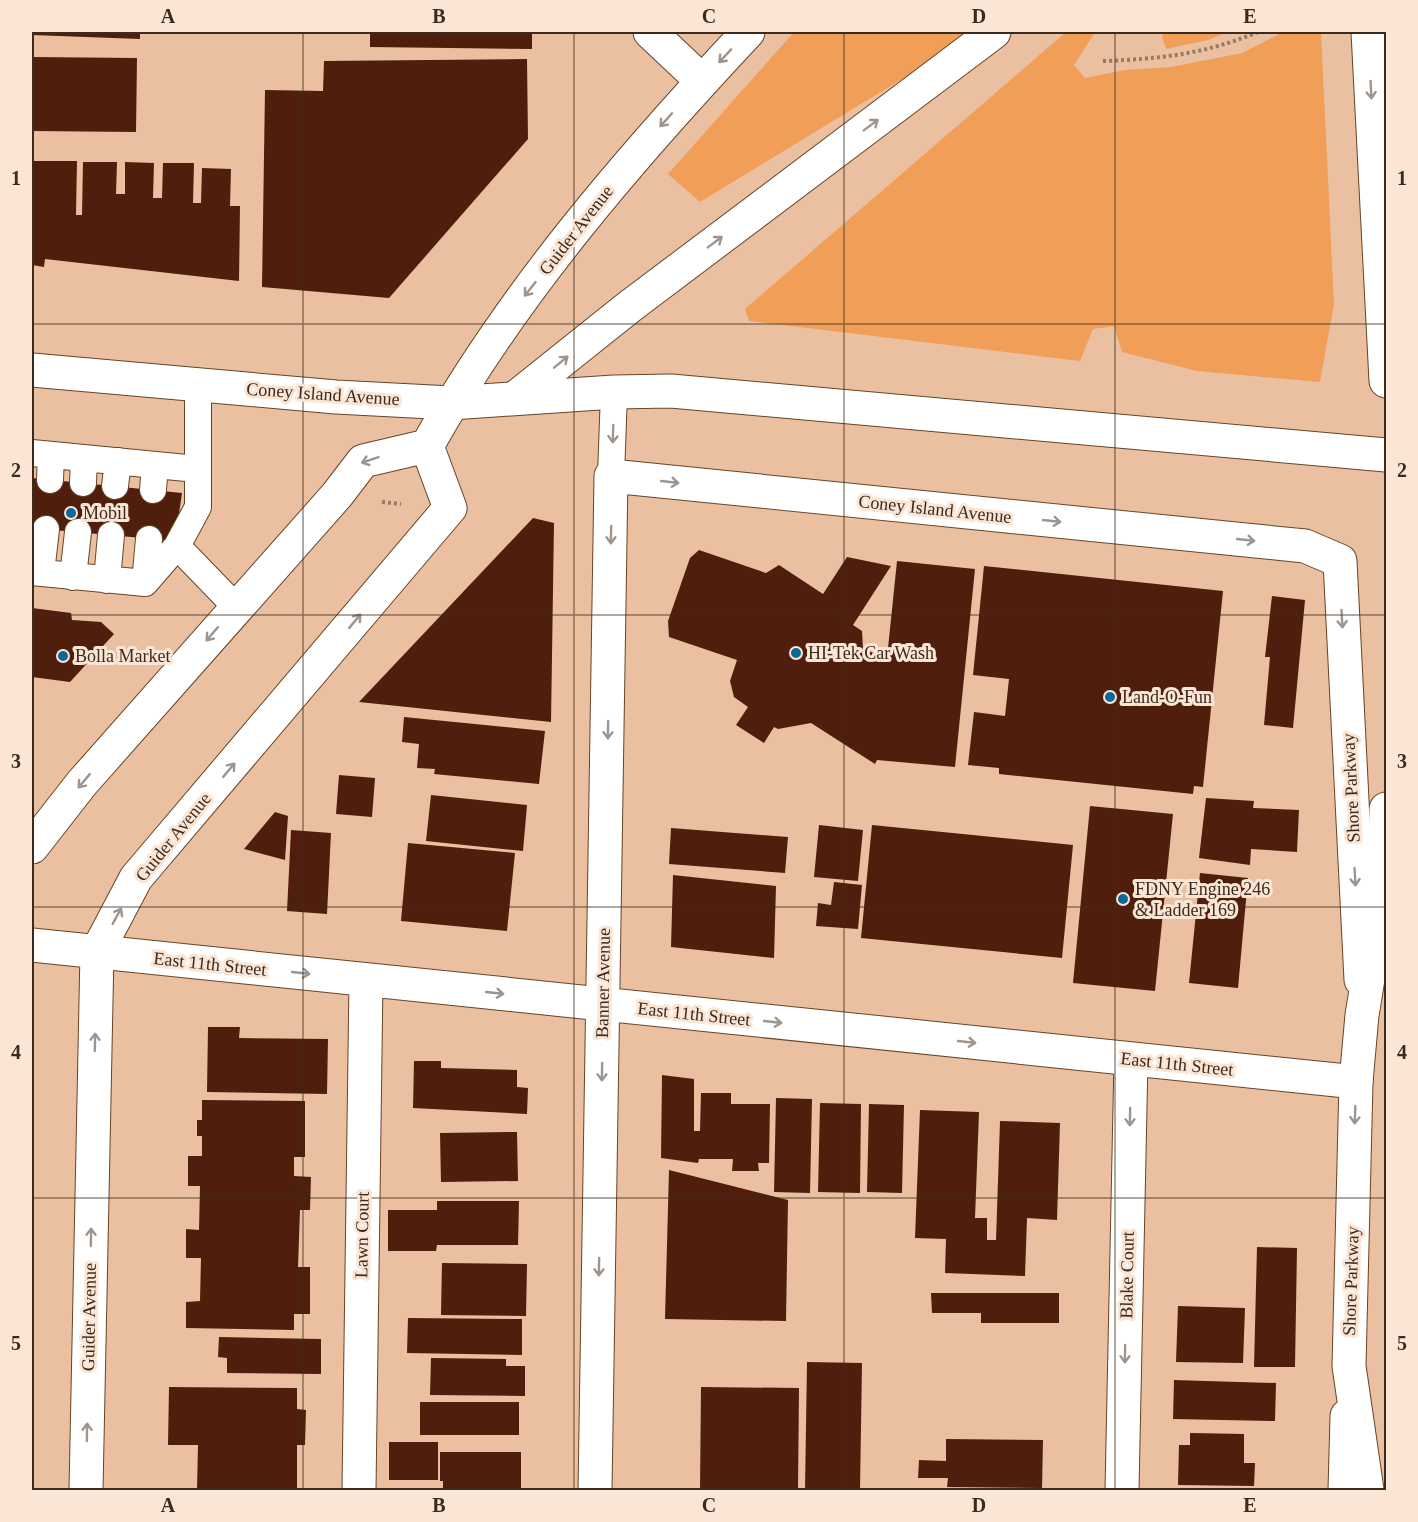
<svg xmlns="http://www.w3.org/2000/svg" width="1418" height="1522" font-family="'Times New Roman',serif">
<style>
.green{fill:#f19e59}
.building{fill:#501e0c}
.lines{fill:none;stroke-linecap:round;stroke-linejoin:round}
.lane-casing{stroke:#674427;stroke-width:28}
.street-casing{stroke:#674427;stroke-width:35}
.secondary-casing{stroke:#674427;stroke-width:35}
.highway-casing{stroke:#674427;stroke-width:35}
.path{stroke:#977a63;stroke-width:4;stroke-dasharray:3 3;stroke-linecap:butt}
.lane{stroke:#fff;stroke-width:26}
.street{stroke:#fff;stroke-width:33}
.secondary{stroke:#fff;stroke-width:33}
.highway{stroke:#fff;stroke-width:33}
.oneway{stroke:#9d958e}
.grid{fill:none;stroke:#3b2b1e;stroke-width:1.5;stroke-opacity:0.55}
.poi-dot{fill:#0b6998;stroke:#fbe5d5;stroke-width:2}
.labels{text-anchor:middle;stroke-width:6;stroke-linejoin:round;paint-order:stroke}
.street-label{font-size:18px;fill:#3b2b1e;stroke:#fbe5d5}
.poi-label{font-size:18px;fill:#3b2b1e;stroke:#fbe5d5;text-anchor:start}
.neatline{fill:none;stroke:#3b2b1e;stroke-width:2}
.grid-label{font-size:20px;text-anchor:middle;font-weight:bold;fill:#3b2b1e}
</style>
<rect width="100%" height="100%" fill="#eac0a0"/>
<!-- green -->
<path class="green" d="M794,32H967L925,65L700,202L668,174Z
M1066,32H1095L1074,65L1085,78L1125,70L1171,67L1242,53L1283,32H1321L1334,304L1320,382L1197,371L1122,352L1114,326L1093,329L1080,361L749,321L745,309Z
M1165,32H1228L1208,40L1166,49L1162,36Z"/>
<!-- building -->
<path class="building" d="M32,32H140V39L32,35Z
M370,32H532V49L370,47Z
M32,57L137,58L136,132L32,131Z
M527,59L528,139L389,298L262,287L265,90L323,91L324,61Z
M32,161H77L76,215H82L83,162H117L116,194H125V162L154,163L153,198H162L163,163H194L193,203H201L202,168L231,169L230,206H240L239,281L45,259L44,267L32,265Z
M32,478L182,493L175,541L32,528Z
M533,518L554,523L551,722L359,702Z
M699,550L766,573L779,565L823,594L847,557L891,566L853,625L862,631L863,649L887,658L897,561L975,569L955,767L877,760L875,764L811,723L778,729L774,727L764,743L736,725L748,707L734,697L730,681L737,660L669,637L668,621L690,558Z
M984,566L1223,591L1203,787L1194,786L1193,794L999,774V768L968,765L974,712L1005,716L1009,679L973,675Z
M1272,596L1305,600L1293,728L1264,725L1270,657H1265Z
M32,608L71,613L72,620L101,622L114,634L70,682L32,677Z
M404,717L545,731L539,784L434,774L435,769L417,768L419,744L402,742Z
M339,775L375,778L372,817L336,814Z
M431,795L527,805L523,851L426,841Z
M1206,798L1254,801L1253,808L1299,810L1297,852L1251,849L1250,865L1199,858Z
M1090,806L1173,814L1155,991L1073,983Z
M275,812L288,816L285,860L244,849Z
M819,825L863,830L858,881L814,877Z
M872,825L1073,845L1062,958L861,938Z
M671,828L788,837L785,873L669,864Z
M291,830L331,833L327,914L287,911Z
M408,843L515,853L507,931L401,921Z
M1200,873L1248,878L1238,988L1189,983Z
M673,875L776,886L774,958L671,947Z
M834,882L862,885L858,929L816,926L818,903L831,905Z
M208,1027H240L239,1038L328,1039L327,1094L207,1092Z
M414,1061H441V1068L517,1070V1087L528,1088L527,1114L413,1108Z
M662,1075L694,1079V1131H700L701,1093H731V1104H770L769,1163H758L759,1171H732L733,1159H699L698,1163L661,1158Z
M776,1098L812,1099L810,1193L774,1192Z
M202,1100L305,1101V1157H294V1176L311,1177L310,1210H300L298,1267H310V1314H294V1330L186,1328V1302L200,1301L201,1258H186V1229L199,1230L200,1186H188V1156H202V1136H197V1120H202Z
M820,1103L861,1104L860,1193L818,1192Z
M869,1104L904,1105L902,1193L867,1192Z
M920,1110L979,1112L975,1218H987V1240H996L1000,1121L1060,1123L1057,1220L1027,1218L1025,1276L945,1273L946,1239L915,1238Z
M517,1132L518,1181L441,1182L440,1133Z
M669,1170L788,1200L786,1321L665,1319Z
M437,1201H519L518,1245H437L436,1251H388V1210H437Z
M1257,1247L1297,1248L1295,1367H1254Z
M442,1263L527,1264L526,1316L441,1315Z
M931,1293H1059V1323H981V1313H932Z
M1178,1306L1245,1308L1243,1363L1176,1362Z
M408,1318L522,1319V1355L407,1353Z
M219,1337L321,1339V1374L227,1373V1358L218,1357Z
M431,1358L506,1359V1366H525V1396L430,1395Z
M807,1362L862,1363L860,1490H805Z
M1174,1380L1276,1383L1275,1421L1173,1419Z
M169,1387L297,1388V1409L306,1410L305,1445H297V1490H197L198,1445H168Z
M701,1387L799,1388L798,1490H700Z
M420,1402H519V1435H420Z
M1190,1433L1244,1434V1463H1255L1254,1486L1178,1485L1179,1445H1190Z
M946,1439L1043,1440L1042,1488L947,1487L948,1478H918L919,1460L946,1461Z
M389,1442H438V1480H389Z
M440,1452H521V1490H443V1481H440Z"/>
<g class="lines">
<!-- lane casing -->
<g class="lane-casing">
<path id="lane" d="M32,453L197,469
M611,476L614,392
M50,480L51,455
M83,483L84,458
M115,486L118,461
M153,490L155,465
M177,546L236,607
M32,572L145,583
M41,573L46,529
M73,577L78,532
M107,580L111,535
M145,583L177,546L198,507V385
M145,583L149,539"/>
</g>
<!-- street casing -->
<g class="street-casing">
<path id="street" d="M650,32L702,81
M32,945L1356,1082
M359,1490L366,980
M595,1490L611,476L1305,546L1340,561L1361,980
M1122,1490L1131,1059
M1345,1490L1347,1416"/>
</g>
<!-- secondary casing -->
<g class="secondary-casing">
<path id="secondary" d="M1368,32L1386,381
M32,370L336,397L451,403L614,392L671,391L1386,455
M32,847L82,783L337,495L363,461L427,446C513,293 629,159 748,32
M86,1490L97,952L136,878L450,508L427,446
M1367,1490L1349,1366L1356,1082L1362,1015L1384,881L1386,809"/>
</g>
<!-- highway casing -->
<g class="highway-casing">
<path id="highway" d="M515,398L629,307L994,32"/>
</g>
<!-- path -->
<path class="path" d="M1103,61C1160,59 1205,54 1258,32
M382,502L401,504"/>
<!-- lane -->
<use href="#lane" class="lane"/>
<!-- street -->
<use href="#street" class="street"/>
<!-- secondary -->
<use href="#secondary" class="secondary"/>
<!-- highway -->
<use href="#highway" class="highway"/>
</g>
<!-- one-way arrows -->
<defs><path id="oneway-shaft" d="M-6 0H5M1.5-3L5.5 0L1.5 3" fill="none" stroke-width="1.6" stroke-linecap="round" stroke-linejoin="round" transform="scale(1.5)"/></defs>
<g class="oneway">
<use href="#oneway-shaft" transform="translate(725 56) rotate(133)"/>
<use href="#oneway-shaft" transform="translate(1371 90) rotate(87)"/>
<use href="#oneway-shaft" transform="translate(666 120) rotate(132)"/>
<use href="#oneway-shaft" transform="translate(871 125) rotate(-37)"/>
<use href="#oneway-shaft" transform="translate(715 242) rotate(-37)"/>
<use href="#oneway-shaft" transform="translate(530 289) rotate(128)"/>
<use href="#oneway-shaft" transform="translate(561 362) rotate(-39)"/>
<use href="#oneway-shaft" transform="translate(613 434) rotate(92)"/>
<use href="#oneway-shaft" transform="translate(370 460) rotate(161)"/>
<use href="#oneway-shaft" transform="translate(670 482) rotate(6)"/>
<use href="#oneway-shaft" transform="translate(1052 521) rotate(6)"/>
<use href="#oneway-shaft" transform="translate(611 535) rotate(91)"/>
<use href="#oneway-shaft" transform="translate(1246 540) rotate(6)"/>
<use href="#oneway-shaft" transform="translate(1342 619) rotate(87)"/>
<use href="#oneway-shaft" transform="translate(355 621) rotate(-50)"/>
<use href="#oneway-shaft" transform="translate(212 634) rotate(131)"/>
<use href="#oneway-shaft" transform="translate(608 730) rotate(91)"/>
<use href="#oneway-shaft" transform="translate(229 770) rotate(-50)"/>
<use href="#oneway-shaft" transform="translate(84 781) rotate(130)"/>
<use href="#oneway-shaft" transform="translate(1355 877) rotate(87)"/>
<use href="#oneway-shaft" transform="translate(117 916) rotate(-61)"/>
<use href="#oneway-shaft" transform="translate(301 973) rotate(6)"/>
<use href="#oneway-shaft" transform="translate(495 993) rotate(6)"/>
<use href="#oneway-shaft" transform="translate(773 1022) rotate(6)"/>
<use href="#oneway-shaft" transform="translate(95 1042) rotate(-89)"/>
<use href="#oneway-shaft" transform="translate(967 1042) rotate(6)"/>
<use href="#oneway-shaft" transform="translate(602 1072) rotate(91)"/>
<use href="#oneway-shaft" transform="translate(1355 1115) rotate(92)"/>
<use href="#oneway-shaft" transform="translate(1130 1117) rotate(91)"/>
<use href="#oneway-shaft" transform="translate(91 1237) rotate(-89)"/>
<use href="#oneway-shaft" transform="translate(599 1267) rotate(91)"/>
<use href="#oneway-shaft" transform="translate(1125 1354) rotate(91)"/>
<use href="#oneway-shaft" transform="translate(87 1432) rotate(-89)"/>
</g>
<!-- grid -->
<path class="grid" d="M303,32V1490M574,32V1490M844,32V1490M1115,32V1490M32,324H1386M32,615H1386M32,907H1386M32,1198H1386"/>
<!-- markers -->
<g class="poi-dot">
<circle cx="71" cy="513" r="6"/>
<circle cx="796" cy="653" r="6"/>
<circle cx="63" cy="656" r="6"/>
<circle cx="1110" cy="697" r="6"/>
<circle cx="1123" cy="899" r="6"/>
</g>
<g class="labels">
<!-- street labels -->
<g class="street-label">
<text transform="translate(576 230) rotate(-52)" y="6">Guider Avenue</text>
<text transform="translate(323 394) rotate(4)" y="6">Coney Island Avenue</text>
<text transform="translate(935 509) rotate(6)" y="6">Coney Island Avenue</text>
<text transform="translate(1351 788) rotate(-93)" y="6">Shore Parkway</text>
<text transform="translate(173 837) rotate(-51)" y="6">Guider Avenue</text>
<text transform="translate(210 964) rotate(6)" y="6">East 11th Street</text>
<text transform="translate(603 983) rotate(-89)" y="6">Banner Avenue</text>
<text transform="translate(694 1014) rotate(6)" y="6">East 11th Street</text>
<text transform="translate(1177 1064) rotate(6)" y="6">East 11th Street</text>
<text transform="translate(362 1235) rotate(-89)" y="6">Lawn Court</text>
<text transform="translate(1127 1275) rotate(-89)" y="6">Blake Court</text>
<text transform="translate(1351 1281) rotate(-88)" y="6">Shore Parkway</text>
<text transform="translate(89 1317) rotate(-89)" y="6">Guider Avenue</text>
</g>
<!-- poi labels -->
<g class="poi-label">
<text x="83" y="519">Mobil</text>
<text x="808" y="659">HI-Tek Car Wash</text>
<text x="75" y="662">Bolla Market</text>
<text x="1122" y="703">Land-O-Fun</text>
<text x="1135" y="895">FDNY Engine 246<tspan x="1135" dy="21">&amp; Ladder 169</tspan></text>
</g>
</g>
<!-- border -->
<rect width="1418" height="1522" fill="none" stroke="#fbe5d5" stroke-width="66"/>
<rect x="33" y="33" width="1352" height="1456" class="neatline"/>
<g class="grid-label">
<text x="168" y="23">A</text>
<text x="439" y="23">B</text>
<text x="709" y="23">C</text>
<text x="979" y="23">D</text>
<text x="1250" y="23">E</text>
<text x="16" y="185">1</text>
<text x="1402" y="185">1</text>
<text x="16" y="477">2</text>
<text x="1402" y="477">2</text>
<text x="16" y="768">3</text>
<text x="1402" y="768">3</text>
<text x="16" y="1059">4</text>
<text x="1402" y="1059">4</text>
<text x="16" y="1350">5</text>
<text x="1402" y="1350">5</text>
<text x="168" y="1512">A</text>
<text x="439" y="1512">B</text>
<text x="709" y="1512">C</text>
<text x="979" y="1512">D</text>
<text x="1250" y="1512">E</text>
</g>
</svg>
